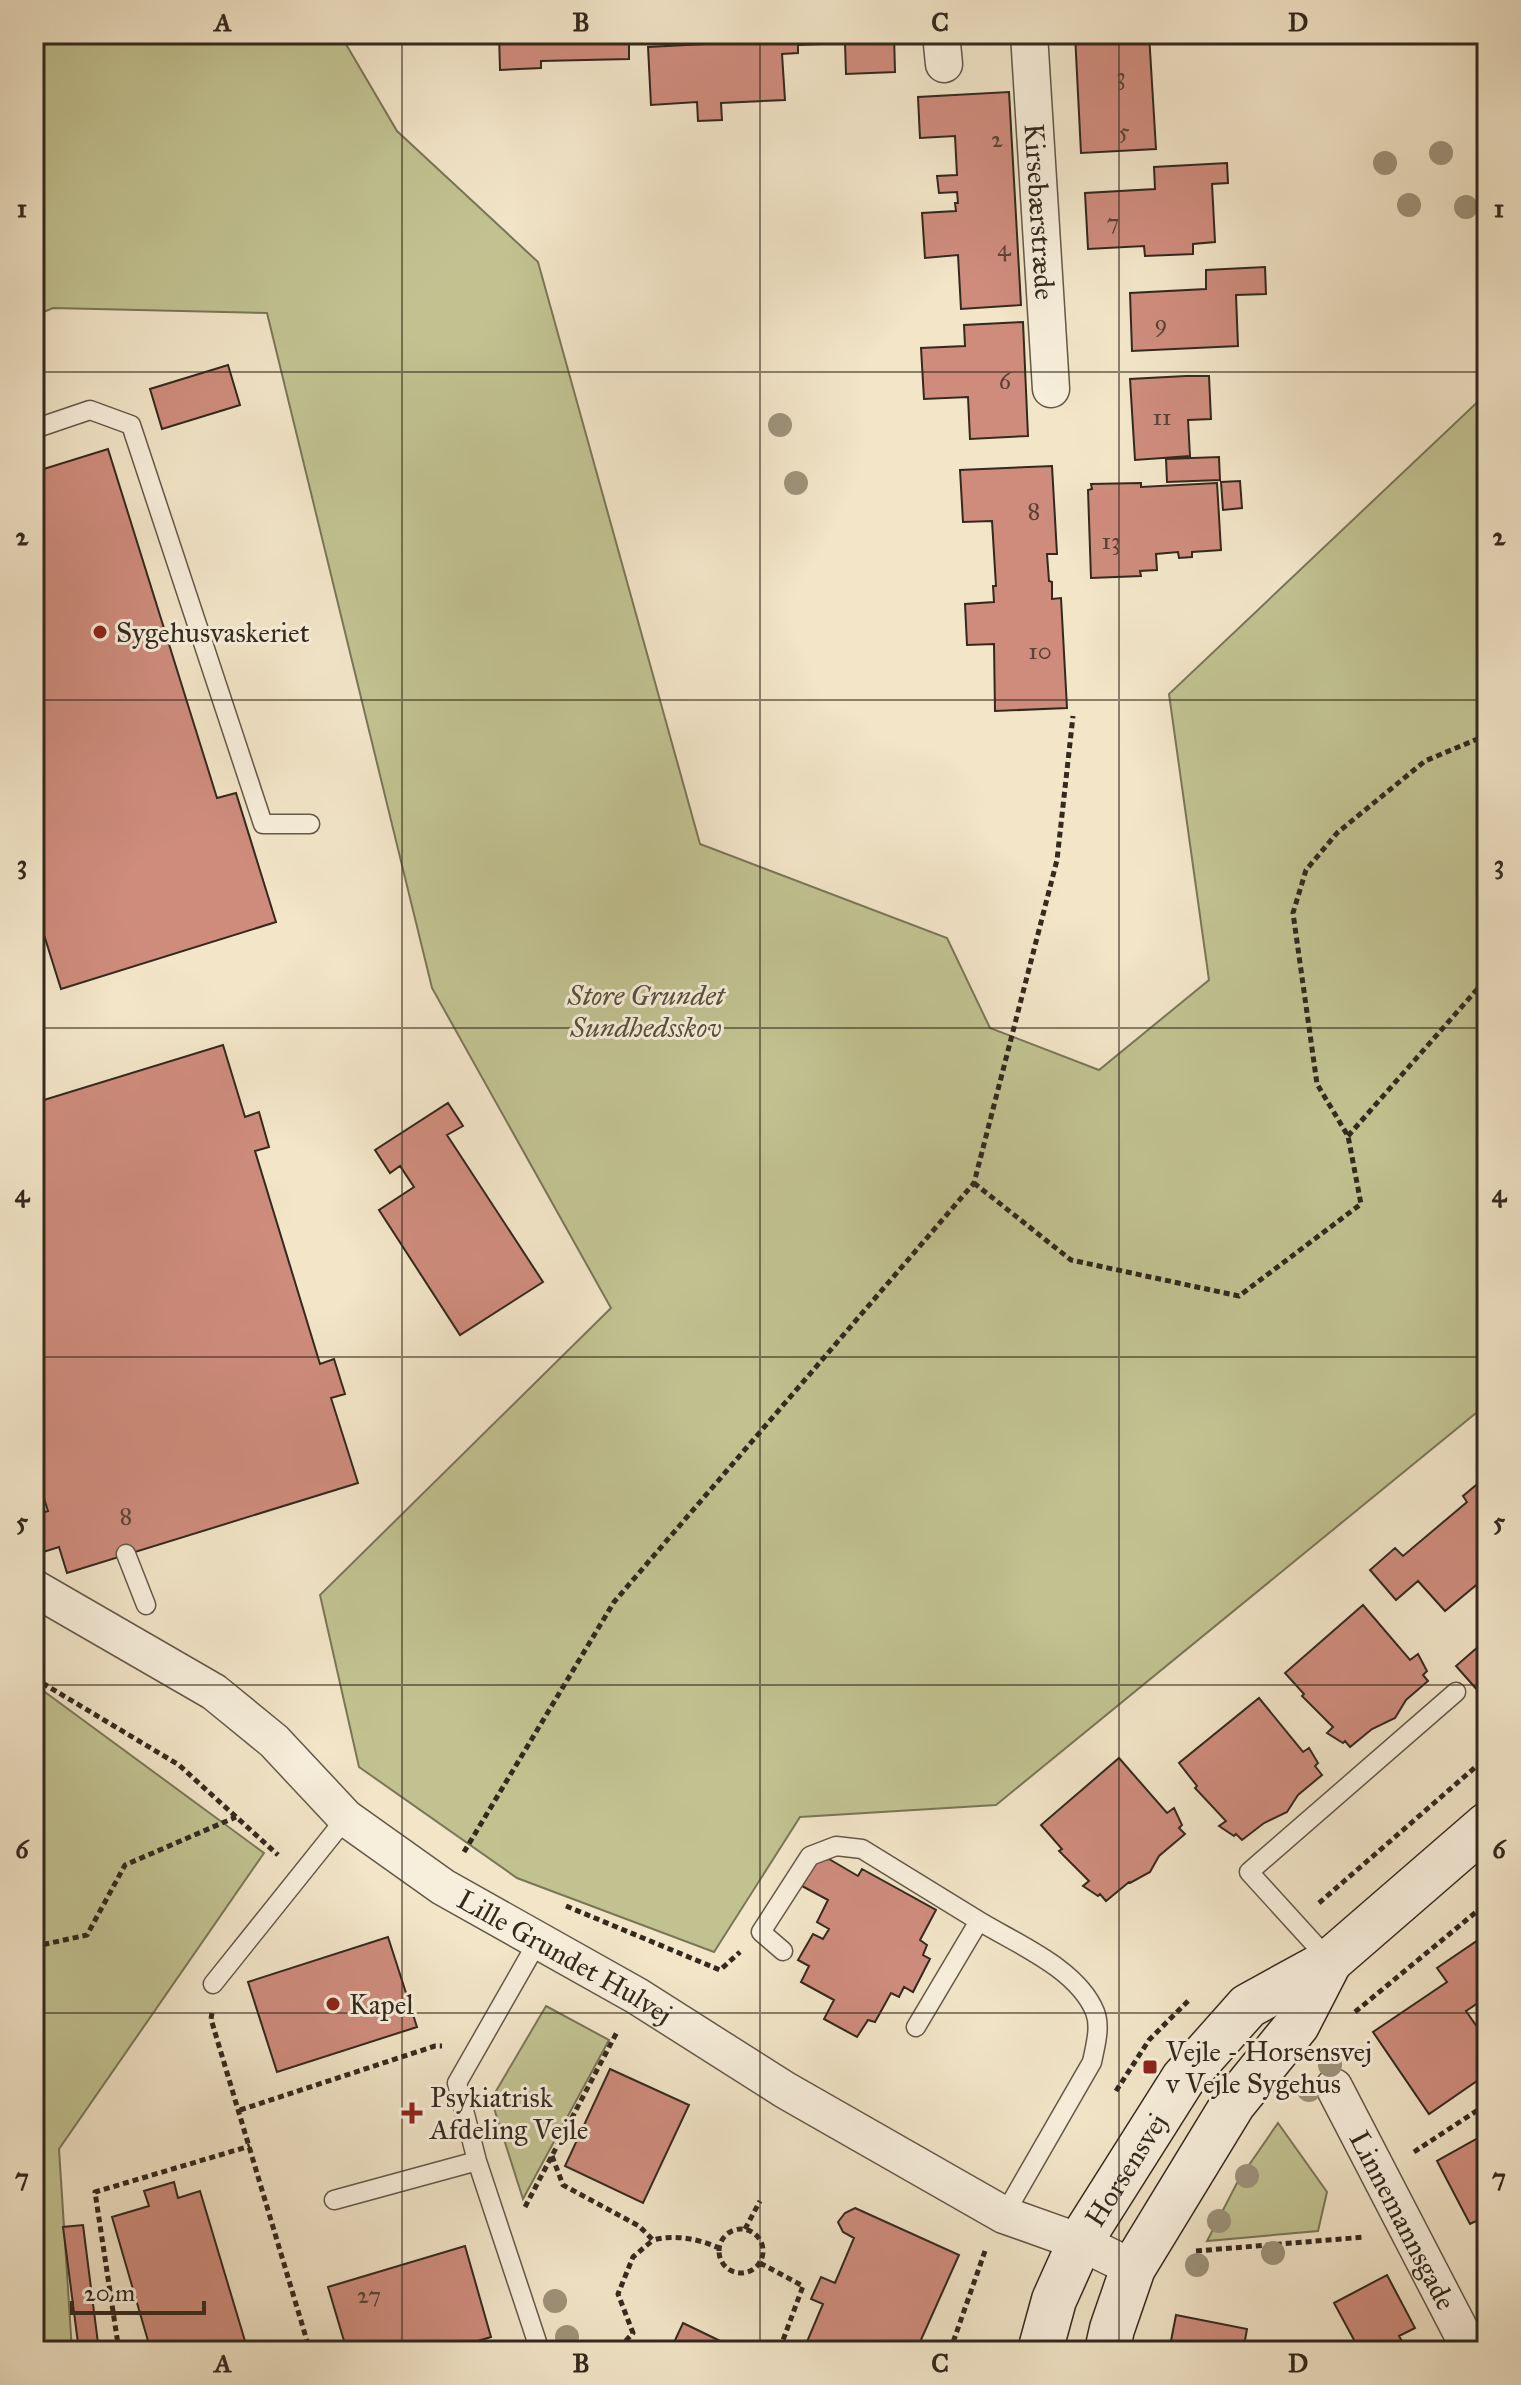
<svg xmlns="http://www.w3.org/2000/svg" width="1521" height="2385" font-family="'IM FELL Great Primer',serif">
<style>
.green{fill:#c2c291;stroke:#7a7658;stroke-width:2}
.building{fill:#cf8c7d;stroke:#33291e;stroke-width:2}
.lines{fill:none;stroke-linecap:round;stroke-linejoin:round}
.lane-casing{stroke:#635848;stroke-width:21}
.street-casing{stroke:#635848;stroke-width:39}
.secondary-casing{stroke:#33291e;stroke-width:47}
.path{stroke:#33291e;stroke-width:5;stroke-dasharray:6 4;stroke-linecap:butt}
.lane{stroke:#f7eedb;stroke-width:18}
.street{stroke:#f7eedb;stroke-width:36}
.secondary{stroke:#f7eedb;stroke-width:44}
.tree{fill:#9d927a}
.grid{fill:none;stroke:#33291e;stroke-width:2;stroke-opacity:0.55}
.poi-dot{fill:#8f2418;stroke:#f7eedb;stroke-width:3}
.labels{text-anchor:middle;stroke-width:6;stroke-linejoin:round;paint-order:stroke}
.number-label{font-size:24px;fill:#5a4236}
.street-label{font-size:28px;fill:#33291e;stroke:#f7eedb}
.poi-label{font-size:28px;fill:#33291e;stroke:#f7eedb;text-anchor:start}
.park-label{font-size:28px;font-style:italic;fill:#574f3b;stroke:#f7eedb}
.neatline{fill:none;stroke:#33291e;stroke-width:3}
.grid-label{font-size:26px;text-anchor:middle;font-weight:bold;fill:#33291e}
</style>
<rect width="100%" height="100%" fill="#f2e5c8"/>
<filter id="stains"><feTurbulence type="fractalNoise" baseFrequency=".0025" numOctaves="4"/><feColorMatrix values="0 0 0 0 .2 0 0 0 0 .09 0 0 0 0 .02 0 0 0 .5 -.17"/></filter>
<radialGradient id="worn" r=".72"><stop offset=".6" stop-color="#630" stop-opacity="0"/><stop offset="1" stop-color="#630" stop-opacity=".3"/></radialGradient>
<!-- green -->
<path class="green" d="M34,34H340L397,131L538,262L700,844L947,938L990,1028L1099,1070L1209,980L1169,694L1487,393V1404L996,1805L800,1817L714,1952L517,1878L359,1767L320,1595L611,1308L432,988L267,313L53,308L34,316Z
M34,1684L264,1853L59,2149L72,2351H34Z
M546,2006L609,2040L523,2199L493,2105L496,2091Z
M1278,2123L1327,2192L1318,2231L1207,2241L1238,2181Z"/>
<!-- building -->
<path class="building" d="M499,34H629V59L541,61V68L500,70Z
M782,34H894L895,72L846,74L845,43L798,45V53L782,54L785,100L721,103L722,120L698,121L697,102L651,105L648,47L782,40Z
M1075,34H1149L1156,149L1081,153Z
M1009,92L1021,305L961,309L958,255L925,258L922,213L956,211L955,203H958L957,192L939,193L937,176L957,175L955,136L920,138L918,97Z
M1227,163L1228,183L1212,184L1215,242L1193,244V254L1145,256L1144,246L1088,249L1085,193L1155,189L1154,167Z
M1265,267L1266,294L1236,295L1238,346L1132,351L1130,293L1206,289V270Z
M1023,322L1028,436L970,439L968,397L924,399L921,348L965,346L964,325Z
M228,365L240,405L162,429L150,389Z
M1186,376H1209L1211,419L1188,420L1190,456L1135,460L1130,379Z
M108,449L217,798L236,793L276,922L61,989L34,903V472Z
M1219,457L1220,480L1167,482L1166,459Z
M1052,466L1057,554H1047L1049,581L1052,582V599L1061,598L1067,708L995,711L994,644L967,645L965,604L994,602L993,586H996L992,521L963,522L960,470Z
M1240,481L1242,508L1223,510L1221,482Z
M1141,483V487L1217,483L1221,550L1192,552V557L1179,558L1178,552L1156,554L1157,570L1140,571L1141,576L1091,578L1088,490L1092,489L1091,484Z
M223,1045L245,1117L259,1112L269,1147L255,1151L320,1364L334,1359L345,1394L331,1398L358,1483L67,1573L59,1547L40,1553L34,1534V1515L48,1511L34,1467V1103Z
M448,1103L463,1126L447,1135L543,1282L460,1335L379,1210L414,1187L400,1166L390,1173L375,1150Z
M1487,1476V1576L1445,1611L1418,1581L1396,1600L1370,1570L1395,1548L1403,1556L1467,1502L1463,1496Z
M1363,1605L1410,1660L1418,1654L1427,1671L1423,1675L1428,1681L1406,1700L1395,1718L1372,1729L1350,1747L1345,1741L1343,1743L1327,1733L1333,1727L1302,1696L1304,1694L1285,1673Z
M1487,1639V1701L1456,1666Z
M1259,1698L1303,1752L1309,1748L1318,1763L1315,1766L1322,1775L1298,1795L1287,1812L1264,1823L1242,1840L1236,1834L1234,1836L1219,1826L1226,1821L1195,1788L1197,1786L1179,1763Z
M1119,1758L1167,1813L1174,1808L1182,1825L1179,1828L1185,1834L1159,1856L1150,1872L1130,1883L1129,1882L1106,1901L1100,1894L1098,1896L1083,1886L1089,1881L1059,1851L1062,1849L1041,1825Z
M829,1859L858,1876L862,1869L936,1910L920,1940L927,1945L923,1955L930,1959L913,1992L904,1987L899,1997L891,1993L875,2022L868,2020L857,2037L824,2019L834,2000L801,1982L809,1966L798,1960L813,1934L823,1939L829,1929L817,1922L828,1900L802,1886L815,1861Z
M1487,1934V1997L1466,2011L1487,2041V2074L1429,2114L1373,2032L1447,1982L1437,1968Z
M388,1937L417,2027L277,2072L248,1982Z
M610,2069L689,2105L643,2203L565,2166Z
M1487,2133V2221L1485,2217L1470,2224L1437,2161Z
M174,2182L178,2198L200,2191L248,2351H151L112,2217L149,2206L144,2191Z
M855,2208L959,2255L916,2351H803L823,2304L811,2299L821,2277L835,2283L854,2238L843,2232L838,2222L845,2213Z
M83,2225L99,2351H79L63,2227Z
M465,2246L491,2337L444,2351H347L328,2287Z
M1387,2275L1415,2328L1399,2336L1403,2343L1387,2351H1380L1378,2347L1371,2351H1360L1334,2303Z
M1176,2315L1247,2329L1244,2346L1264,2351H1163L1170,2346Z
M683,2323L741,2351H670Z"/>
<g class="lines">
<!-- lane casing -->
<g class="lane-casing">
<path id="lane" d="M34,429L90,410L131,425L263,824H310
M126,1554L146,1605
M538,1941L457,2083L477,2161L540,2351
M783,1951L761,1932L810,1856L836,1846L862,1849L979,1921
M1330,1961L1249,1872L1456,1692
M213,1984L346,1818
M916,2027L979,1921C1017,1944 1078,1969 1095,2012C1101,2027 1095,2047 1092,2062L1004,2215
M334,2200L477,2161"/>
</g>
<!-- street casing -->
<g class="street-casing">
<g id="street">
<path d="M941,34L944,64"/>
<path id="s1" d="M1029,34L1051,389"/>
<path id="s2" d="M34,1588L214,1692L274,1741L346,1818L443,1887L637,1996L785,2090L1004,2215L1080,2242L1133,2268"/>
<path id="s3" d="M1334,2087L1471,2351"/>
</g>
</g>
<!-- secondary casing -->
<g class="secondary-casing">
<g id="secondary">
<path id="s4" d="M1040,2351L1054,2300L1080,2242L1183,2079L1248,2006L1330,1961L1487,1825"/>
<path d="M1107,2351L1112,2329L1133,2268L1233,2104L1297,2025L1330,1961"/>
</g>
</g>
<!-- path -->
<path class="path" d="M1348,1136L1487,978
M974,1183L1071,1260L1239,1296L1361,1204L1348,1136L1317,1084L1293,913L1306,870L1337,833L1425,761L1487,735
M34,1678L179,1765L278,1855
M464,1852L614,1602L974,1183L1057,860L1073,716
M1319,1903L1487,1757
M566,1906L720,1970L740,1952
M34,1942L41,1945L87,1935L125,1865L236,1817
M1355,2012L1487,1903
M212,2013L211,2019L310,2351
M1116,2091L1149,2040L1189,2000
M240,2110L435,2046H442
M1414,2152L1487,2104
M552,2156L563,2185L639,2226L653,2240C674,2234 699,2239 719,2248
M525,2207L617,2032
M719 2251a22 22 0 1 1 44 0a22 22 0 1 1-44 0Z
M745,2229L760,2201
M1196,2251L1365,2237
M760,2263L803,2286L779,2351
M119,2351L95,2192L250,2146
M609,2351L620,2347L633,2333L618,2294L633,2257L653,2240
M950,2351L985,2251"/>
<!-- lane -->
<use href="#lane" class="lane"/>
<!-- street -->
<use href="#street" class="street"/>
<!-- secondary -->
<use href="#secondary" class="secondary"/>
</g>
<!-- trees -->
<g class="tree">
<circle cx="1441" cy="153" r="12"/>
<circle cx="1385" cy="163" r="12"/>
<circle cx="1409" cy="205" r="12"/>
<circle cx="1466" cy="207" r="12"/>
<circle cx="780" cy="425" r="12"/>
<circle cx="796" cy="483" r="12"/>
<circle cx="1330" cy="2065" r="12"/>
<circle cx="1309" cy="2090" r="12"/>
<circle cx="1247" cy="2176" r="12"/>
<circle cx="1219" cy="2221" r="12"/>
<circle cx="1273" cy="2253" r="12"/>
<circle cx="1197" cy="2265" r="12"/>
<circle cx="555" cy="2301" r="12"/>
<circle cx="567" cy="2337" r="12"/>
</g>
<!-- grid -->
<path class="grid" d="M402,34V2351M760,34V2351M1119,34V2351M34,372H1487M34,700H1487M34,1028H1487M34,1357H1487M34,1685H1487M34,2013H1487"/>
<!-- markers -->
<g class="poi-dot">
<circle cx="100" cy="632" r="8"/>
<circle cx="333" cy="2004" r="8"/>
<rect x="1142" y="2059" width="16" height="16" rx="4"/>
<path d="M408 2101h8v8h8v8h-8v8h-8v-8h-8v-8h8z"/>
</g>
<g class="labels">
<!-- number labels -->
<g class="number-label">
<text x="1121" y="84">3</text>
<text x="1124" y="139">5</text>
<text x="997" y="147">2</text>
<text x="1113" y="230">7</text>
<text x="1004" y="256">4</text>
<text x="1161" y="331">9</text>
<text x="1005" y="389">6</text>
<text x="1162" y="425">11</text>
<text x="1034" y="519">8</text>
<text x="1111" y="549">13</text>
<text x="1040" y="659">10</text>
<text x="126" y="1524">8</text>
<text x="369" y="2303">27</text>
</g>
<!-- street labels -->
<g class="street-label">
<text dy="10" stroke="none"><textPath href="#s1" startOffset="178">Kirsebærstræde</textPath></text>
<text dy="10" stroke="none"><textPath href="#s2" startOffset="650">Lille Grundet Hulvej</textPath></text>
<text dy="10" stroke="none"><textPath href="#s4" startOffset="202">Horsensvej</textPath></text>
<text dy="10" stroke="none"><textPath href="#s3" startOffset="150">Linnemannsgade</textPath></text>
</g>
<!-- poi labels -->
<g class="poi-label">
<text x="116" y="642">Sygehusvaskeriet</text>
<text x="349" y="2014">Kapel</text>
<text x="1166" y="2061">Vejle - Horsensvej<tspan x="1166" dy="32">v Vejle Sygehus</tspan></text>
<text x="430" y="2107">Psykiatrisk<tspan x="430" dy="32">Afdeling Vejle</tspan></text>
</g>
<!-- park labels -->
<g class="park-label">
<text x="646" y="1005">Store Grundet<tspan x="646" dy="32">Sundhedsskov</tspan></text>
</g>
</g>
<!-- margin -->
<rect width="1521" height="2385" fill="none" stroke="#f2e5c8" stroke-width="88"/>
<!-- scale -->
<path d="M72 2301v12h132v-12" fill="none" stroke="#33291e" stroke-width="4"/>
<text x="84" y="2301" font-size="24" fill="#33291e" stroke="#f7eedb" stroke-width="6" paint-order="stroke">20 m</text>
<rect x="44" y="44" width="1433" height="2297" class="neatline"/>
<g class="grid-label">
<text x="223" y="31">A</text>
<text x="581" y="31">B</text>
<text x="940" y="31">C</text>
<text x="1298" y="31">D</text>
<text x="22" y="217">1</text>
<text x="1499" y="217">1</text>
<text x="22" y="545">2</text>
<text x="1499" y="545">2</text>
<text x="22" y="873">3</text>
<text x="1499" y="873">3</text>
<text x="22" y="1202">4</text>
<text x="1499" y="1202">4</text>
<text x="22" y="1530">5</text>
<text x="1499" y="1530">5</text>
<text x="22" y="1858">6</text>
<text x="1499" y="1858">6</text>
<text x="22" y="2186">7</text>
<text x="1499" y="2186">7</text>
<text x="223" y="2372">A</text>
<text x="581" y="2372">B</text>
<text x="940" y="2372">C</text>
<text x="1298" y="2372">D</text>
</g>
<rect width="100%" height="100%" filter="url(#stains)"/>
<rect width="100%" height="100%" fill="url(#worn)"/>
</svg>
